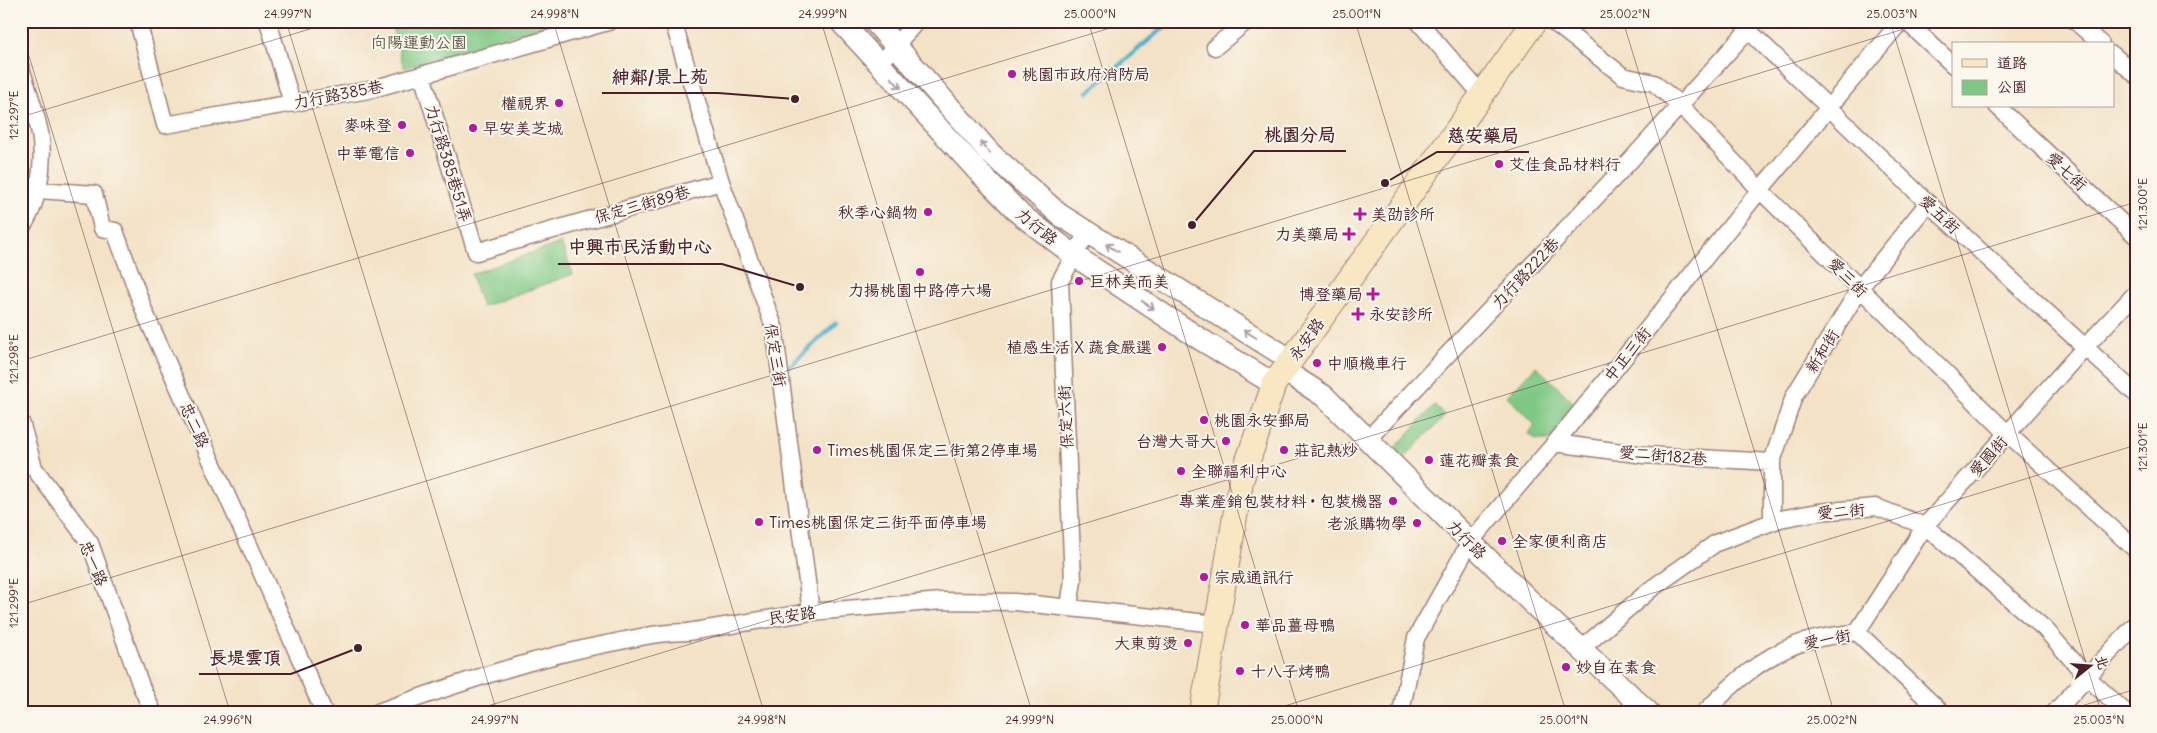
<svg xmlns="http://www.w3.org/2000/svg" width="2157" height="733" font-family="Delius,'LXGW WenKai TC',sans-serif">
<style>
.green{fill:#7ec784;stroke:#647358}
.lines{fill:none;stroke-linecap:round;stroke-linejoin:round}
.stream{stroke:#4bb0ca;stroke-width:4.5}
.minor-casing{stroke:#9e8078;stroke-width:19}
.tertiary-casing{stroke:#9e8078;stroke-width:24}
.secondary-casing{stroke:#9e8078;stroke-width:26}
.minor{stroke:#fff;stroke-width:16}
.tertiary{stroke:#fff;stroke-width:21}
.secondary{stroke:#f9e7c3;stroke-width:24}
.oneway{stroke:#ae9aa0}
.ticks{fill:none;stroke:#4a1f2b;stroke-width:1;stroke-opacity:0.45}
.poi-dot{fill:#b5179e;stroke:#fbf7ec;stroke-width:2}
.labels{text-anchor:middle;stroke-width:4;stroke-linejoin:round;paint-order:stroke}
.park-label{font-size:16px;fill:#5c5a4a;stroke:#fbf7ec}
.poi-label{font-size:16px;fill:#4a1f2b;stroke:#fbf7ec;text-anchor:start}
.street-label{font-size:16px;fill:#4a1f2b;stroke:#fbf7ec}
.leader{fill:none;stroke:#4a1f2b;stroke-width:2}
.callout-dot{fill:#4a1f2b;stroke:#fbf7ec;stroke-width:2}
.callout-label{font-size:18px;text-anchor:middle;font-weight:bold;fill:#4a1f2b;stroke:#fbf7ec;stroke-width:4;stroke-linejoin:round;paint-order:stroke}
.neatline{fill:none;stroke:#4a1f2b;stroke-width:2}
.ticks-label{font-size:12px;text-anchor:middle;fill:#4a1f2b}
</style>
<rect width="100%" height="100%" fill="#fbf7ec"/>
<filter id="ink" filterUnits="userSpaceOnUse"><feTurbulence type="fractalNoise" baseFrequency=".02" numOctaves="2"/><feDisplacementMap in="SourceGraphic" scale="10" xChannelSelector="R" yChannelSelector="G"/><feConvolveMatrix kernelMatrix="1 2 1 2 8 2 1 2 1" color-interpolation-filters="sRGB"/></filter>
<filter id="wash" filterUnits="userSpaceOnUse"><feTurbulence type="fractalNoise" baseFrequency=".0096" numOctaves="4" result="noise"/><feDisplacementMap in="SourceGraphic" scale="20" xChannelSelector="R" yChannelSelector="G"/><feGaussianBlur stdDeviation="1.12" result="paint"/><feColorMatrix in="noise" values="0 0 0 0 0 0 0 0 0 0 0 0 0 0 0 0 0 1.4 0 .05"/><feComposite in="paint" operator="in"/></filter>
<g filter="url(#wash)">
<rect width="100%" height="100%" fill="#f3e2c6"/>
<!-- green -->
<path class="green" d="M390,21H560L404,68Z
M561,243L573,274L482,307L471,274Z
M1536,366L1578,407L1550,440H1537L1528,434L1535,425L1507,396Z
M1435,405L1445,416L1403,459L1393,450Z"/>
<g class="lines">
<!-- stream -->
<path class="stream" d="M1088,92L1164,27
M790,366L836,323"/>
</g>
</g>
<g filter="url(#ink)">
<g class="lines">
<!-- minor casing -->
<g class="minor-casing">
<path id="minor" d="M138,21L165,125L369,90L611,21
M268,21L292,103
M673,21L721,182L774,327L811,612
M1418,21L1482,95
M1552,21L1623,76L1654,83L1679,104L1760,190L2007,433L2136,550
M1906,21L1953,65
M2075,21L2101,44
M1215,47L1247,21
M2113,55L2136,75
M879,64L917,21
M21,68C27,88 39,120 41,140C44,169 38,205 21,229
M422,75L476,252L721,182
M1997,106L2136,236
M39,190L94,194L102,228L115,231L145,313L324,712
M21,422L34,468L90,543L141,686L153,712
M1368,439L1629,162L1748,30L1928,203L2136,394
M1555,443L1644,455L1772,462
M1772,522V462L1794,396L1860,288L1928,203
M1069,607L1073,580L1060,281L1087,233
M1857,632L1925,526L2085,347L2136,293
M1582,648L1651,589L1716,543L1780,519L1818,512L1876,507L1925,526L2045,629L2088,678L2125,712
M378,712C456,684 535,657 616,642C640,637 663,632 688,632L811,612L942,601L1015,602L1216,624
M1401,712L1416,638L1470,542L1555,443L1760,190L1901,21
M1705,712C1734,682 1767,652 1808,641C1824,636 1841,635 1857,632L1941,712
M2055,712L2136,624"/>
</g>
<!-- tertiary casing -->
<g class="tertiary-casing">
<path id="tertiary" d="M840,21L976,169L1020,214L1075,256L1200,339L1274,384
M874,21L990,153L1060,215L1291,360
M1283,370L1324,396L1529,600L1648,712"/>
</g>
<!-- secondary casing -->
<g class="secondary-casing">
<path id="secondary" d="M1202,712L1241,481L1274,384L1535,21"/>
</g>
<!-- minor -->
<use href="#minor" class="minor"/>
<!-- tertiary -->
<use href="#tertiary" class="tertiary"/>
<!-- secondary -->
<use href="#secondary" class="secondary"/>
</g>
<!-- one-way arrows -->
<defs><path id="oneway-shaft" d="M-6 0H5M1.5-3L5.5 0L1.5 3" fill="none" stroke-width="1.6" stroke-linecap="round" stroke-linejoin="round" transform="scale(1.25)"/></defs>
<g class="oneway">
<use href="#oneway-shaft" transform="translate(896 83) rotate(47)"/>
<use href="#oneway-shaft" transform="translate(985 147) rotate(-132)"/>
<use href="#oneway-shaft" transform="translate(1112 248) rotate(-148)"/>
<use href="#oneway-shaft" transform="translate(1148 305) rotate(34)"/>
<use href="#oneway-shaft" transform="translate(1250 334) rotate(-148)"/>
</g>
</g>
<!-- ticks -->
<path class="ticks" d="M286,21L497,712M553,21L764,712M821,21L1032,712M1088,21L1299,712M1355,21L1566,712M1623,21L1834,712M1890,21L2101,712M21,30L230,712M21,117L336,21M21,361L1133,21M21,605L1930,21M468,712L2136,202M1265,712L2136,445M2062,712L2136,689"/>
<!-- markers -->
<g class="poi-dot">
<circle cx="1012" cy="74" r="5"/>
<circle cx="559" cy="103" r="5"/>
<circle cx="402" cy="125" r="5"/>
<circle cx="473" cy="128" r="5"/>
<circle cx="410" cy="153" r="5"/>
<circle cx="1499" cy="164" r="5"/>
<circle cx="928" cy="212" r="5"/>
<path d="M1357.5 206.5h5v5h5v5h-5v5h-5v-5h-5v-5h5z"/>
<path d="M1346.5 226.5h5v5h5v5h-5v5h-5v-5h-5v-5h5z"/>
<circle cx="920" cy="272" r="5"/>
<circle cx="1079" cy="281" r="5"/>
<path d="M1370.5 286.5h5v5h5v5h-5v5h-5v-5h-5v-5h5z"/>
<path d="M1355.5 306.5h5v5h5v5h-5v5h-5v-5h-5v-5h5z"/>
<circle cx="1162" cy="347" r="5"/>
<circle cx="1317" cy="363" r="5"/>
<circle cx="1204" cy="420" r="5"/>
<circle cx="1226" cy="441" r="5"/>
<circle cx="817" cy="450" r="5"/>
<circle cx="1284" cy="450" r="5"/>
<circle cx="1429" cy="460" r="5"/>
<circle cx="1181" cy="471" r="5"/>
<circle cx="1393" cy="501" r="5"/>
<circle cx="759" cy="522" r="5"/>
<circle cx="1417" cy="523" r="5"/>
<circle cx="1502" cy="541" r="5"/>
<circle cx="1204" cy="577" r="5"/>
<circle cx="1245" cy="625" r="5"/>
<circle cx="1188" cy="643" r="5"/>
<circle cx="1566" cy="667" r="5"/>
<circle cx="1240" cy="671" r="5"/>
</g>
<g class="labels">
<!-- park labels -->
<g class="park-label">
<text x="419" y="48">向陽運動公園</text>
</g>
<!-- poi labels -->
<g class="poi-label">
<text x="1022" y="80">桃園市政府消防局</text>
<text x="549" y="109" text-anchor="end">權視界</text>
<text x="392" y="131" text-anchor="end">麥味登</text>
<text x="483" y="134">早安美芝城</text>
<text x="400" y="159" text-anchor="end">中華電信</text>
<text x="1509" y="170">艾佳食品材料行</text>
<text x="918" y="218" text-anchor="end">秋季心鍋物</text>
<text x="1371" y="220">美劭診所</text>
<text x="1339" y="240" text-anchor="end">力美藥局</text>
<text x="1089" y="287">巨林美而美</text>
<text x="920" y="296" text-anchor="middle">力揚桃園中路停六場</text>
<text x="1363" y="300" text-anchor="end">博登藥局</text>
<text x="1369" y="320">永安診所</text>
<text x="1152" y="353" text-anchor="end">植感生活 X 蔬食嚴選</text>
<text x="1327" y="369">中順機車行</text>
<text x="1214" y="426">桃園永安郵局</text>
<text x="1216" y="447" text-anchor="end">台灣大哥大</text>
<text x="827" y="456">Times桃園保定三街第2停車場</text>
<text x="1294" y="456">莊記熱炒</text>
<text x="1439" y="466">蓮花瓣素食</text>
<text x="1191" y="477">全聯福利中心</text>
<text x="1383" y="507" text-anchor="end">專業產銷包裝材料 • 包裝機器</text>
<text x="769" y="528">Times桃園保定三街平面停車場</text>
<text x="1407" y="529" text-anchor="end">老派購物學</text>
<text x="1512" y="547">全家便利商店</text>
<text x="1214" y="583">宗威通訊行</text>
<text x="1255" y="631">華品薑母鴨</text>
<text x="1178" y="649" text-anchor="end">大東剪燙</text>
<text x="1576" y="673">妙自在素食</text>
<text x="1250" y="677">十八子烤鴨</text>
</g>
<!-- street labels -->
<g class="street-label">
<text transform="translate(338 94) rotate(-11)" y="6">力行路385巷</text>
<text transform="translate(449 163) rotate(73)" y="6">力行路385巷51弄</text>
<text transform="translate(2067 171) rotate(43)" y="6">愛七街</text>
<text transform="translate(642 204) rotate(-16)" y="6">保定三街89巷</text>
<text transform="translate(1940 214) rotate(43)" y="6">愛五街</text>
<text transform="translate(1037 226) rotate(39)" y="6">力行路</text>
<text transform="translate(1525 273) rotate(-47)" y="6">力行路222巷</text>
<text transform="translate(1848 277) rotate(45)" y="6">愛三街</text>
<text transform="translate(1306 339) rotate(-54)" y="6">永安路</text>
<text transform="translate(1822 351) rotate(-58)" y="6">新和街</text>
<text transform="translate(1627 354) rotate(-51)" y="6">中正三街</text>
<text transform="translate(776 355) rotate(81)" y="6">保定三街</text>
<text transform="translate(1065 417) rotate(-93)" y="6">保定六街</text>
<text transform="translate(195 425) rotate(66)" y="6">忠二路</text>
<text transform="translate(1663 455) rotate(5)" y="6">愛二街182巷</text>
<text transform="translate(1988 456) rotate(-49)" y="6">愛國街</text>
<text transform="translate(1841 511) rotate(-5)" y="6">愛二街</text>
<text transform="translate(1467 539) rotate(45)" y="6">力行路</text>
<text transform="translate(94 563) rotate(67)" y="6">忠一路</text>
<text transform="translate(792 615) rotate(-8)" y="6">民安路</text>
<text transform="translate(1827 639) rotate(-11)" y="6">愛一街</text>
</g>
</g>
<!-- callouts -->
<path class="leader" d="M795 99L718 93H602M1192 225L1254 151H1346M1385 183L1437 152H1529M800 287L722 264H558M358 648L291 674H199"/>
<g class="callout-dot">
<circle cx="795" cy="99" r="5"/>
<circle cx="1192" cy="225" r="5"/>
<circle cx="1385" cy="183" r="5"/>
<circle cx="800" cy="287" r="5"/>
<circle cx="358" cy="648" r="5"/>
</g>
<g class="callout-label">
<text x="660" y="83">紳鄰/景上苑</text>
<text x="1300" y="141">桃園分局</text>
<text x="1483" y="142">慈安藥局</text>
<text x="640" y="253">中興市民活動中心</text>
<text x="245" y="664">長堤雲頂</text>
</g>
<!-- margin -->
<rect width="2157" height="733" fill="none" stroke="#fbf7ec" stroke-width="55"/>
<!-- legend -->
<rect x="1952" y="42" width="162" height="65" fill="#fbf7ec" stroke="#b4a19f"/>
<rect x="1962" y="59" width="25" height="8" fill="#f9e7c3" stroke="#b4a19f"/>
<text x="1997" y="68" font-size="15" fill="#4a1f2b">道路</text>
<rect x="1962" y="80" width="25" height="15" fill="#7ec784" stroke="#b4a19f"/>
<text x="1997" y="92" font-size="15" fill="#4a1f2b">公園</text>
<!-- north arrow -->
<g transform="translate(2090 666) rotate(73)" stroke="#fbf7ec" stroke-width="4" paint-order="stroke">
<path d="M0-4L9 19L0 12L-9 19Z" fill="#4a1f2b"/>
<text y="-8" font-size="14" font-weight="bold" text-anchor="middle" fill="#4a1f2b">北</text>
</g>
<rect x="28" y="28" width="2102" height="678" class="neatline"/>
<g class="ticks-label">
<text x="288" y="18">24.997°N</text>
<text x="555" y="18">24.998°N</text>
<text x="823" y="18">24.999°N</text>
<text x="1090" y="18">25.000°N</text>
<text x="1357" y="18">25.001°N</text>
<text x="1625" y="18">25.002°N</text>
<text x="1892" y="18">25.003°N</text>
<text transform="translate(14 115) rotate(-90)" y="4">121.297°E</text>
<text transform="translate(2143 204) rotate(-90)" y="4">121.300°E</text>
<text transform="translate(14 359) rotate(-90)" y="4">121.298°E</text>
<text transform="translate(2143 447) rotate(-90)" y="4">121.301°E</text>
<text transform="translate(14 603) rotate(-90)" y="4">121.299°E</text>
<text x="228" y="724">24.996°N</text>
<text x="495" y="724">24.997°N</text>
<text x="762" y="724">24.998°N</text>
<text x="1030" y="724">24.999°N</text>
<text x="1297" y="724">25.000°N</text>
<text x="1564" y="724">25.001°N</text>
<text x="1832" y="724">25.002°N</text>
<text x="2099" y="724">25.003°N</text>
</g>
</svg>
